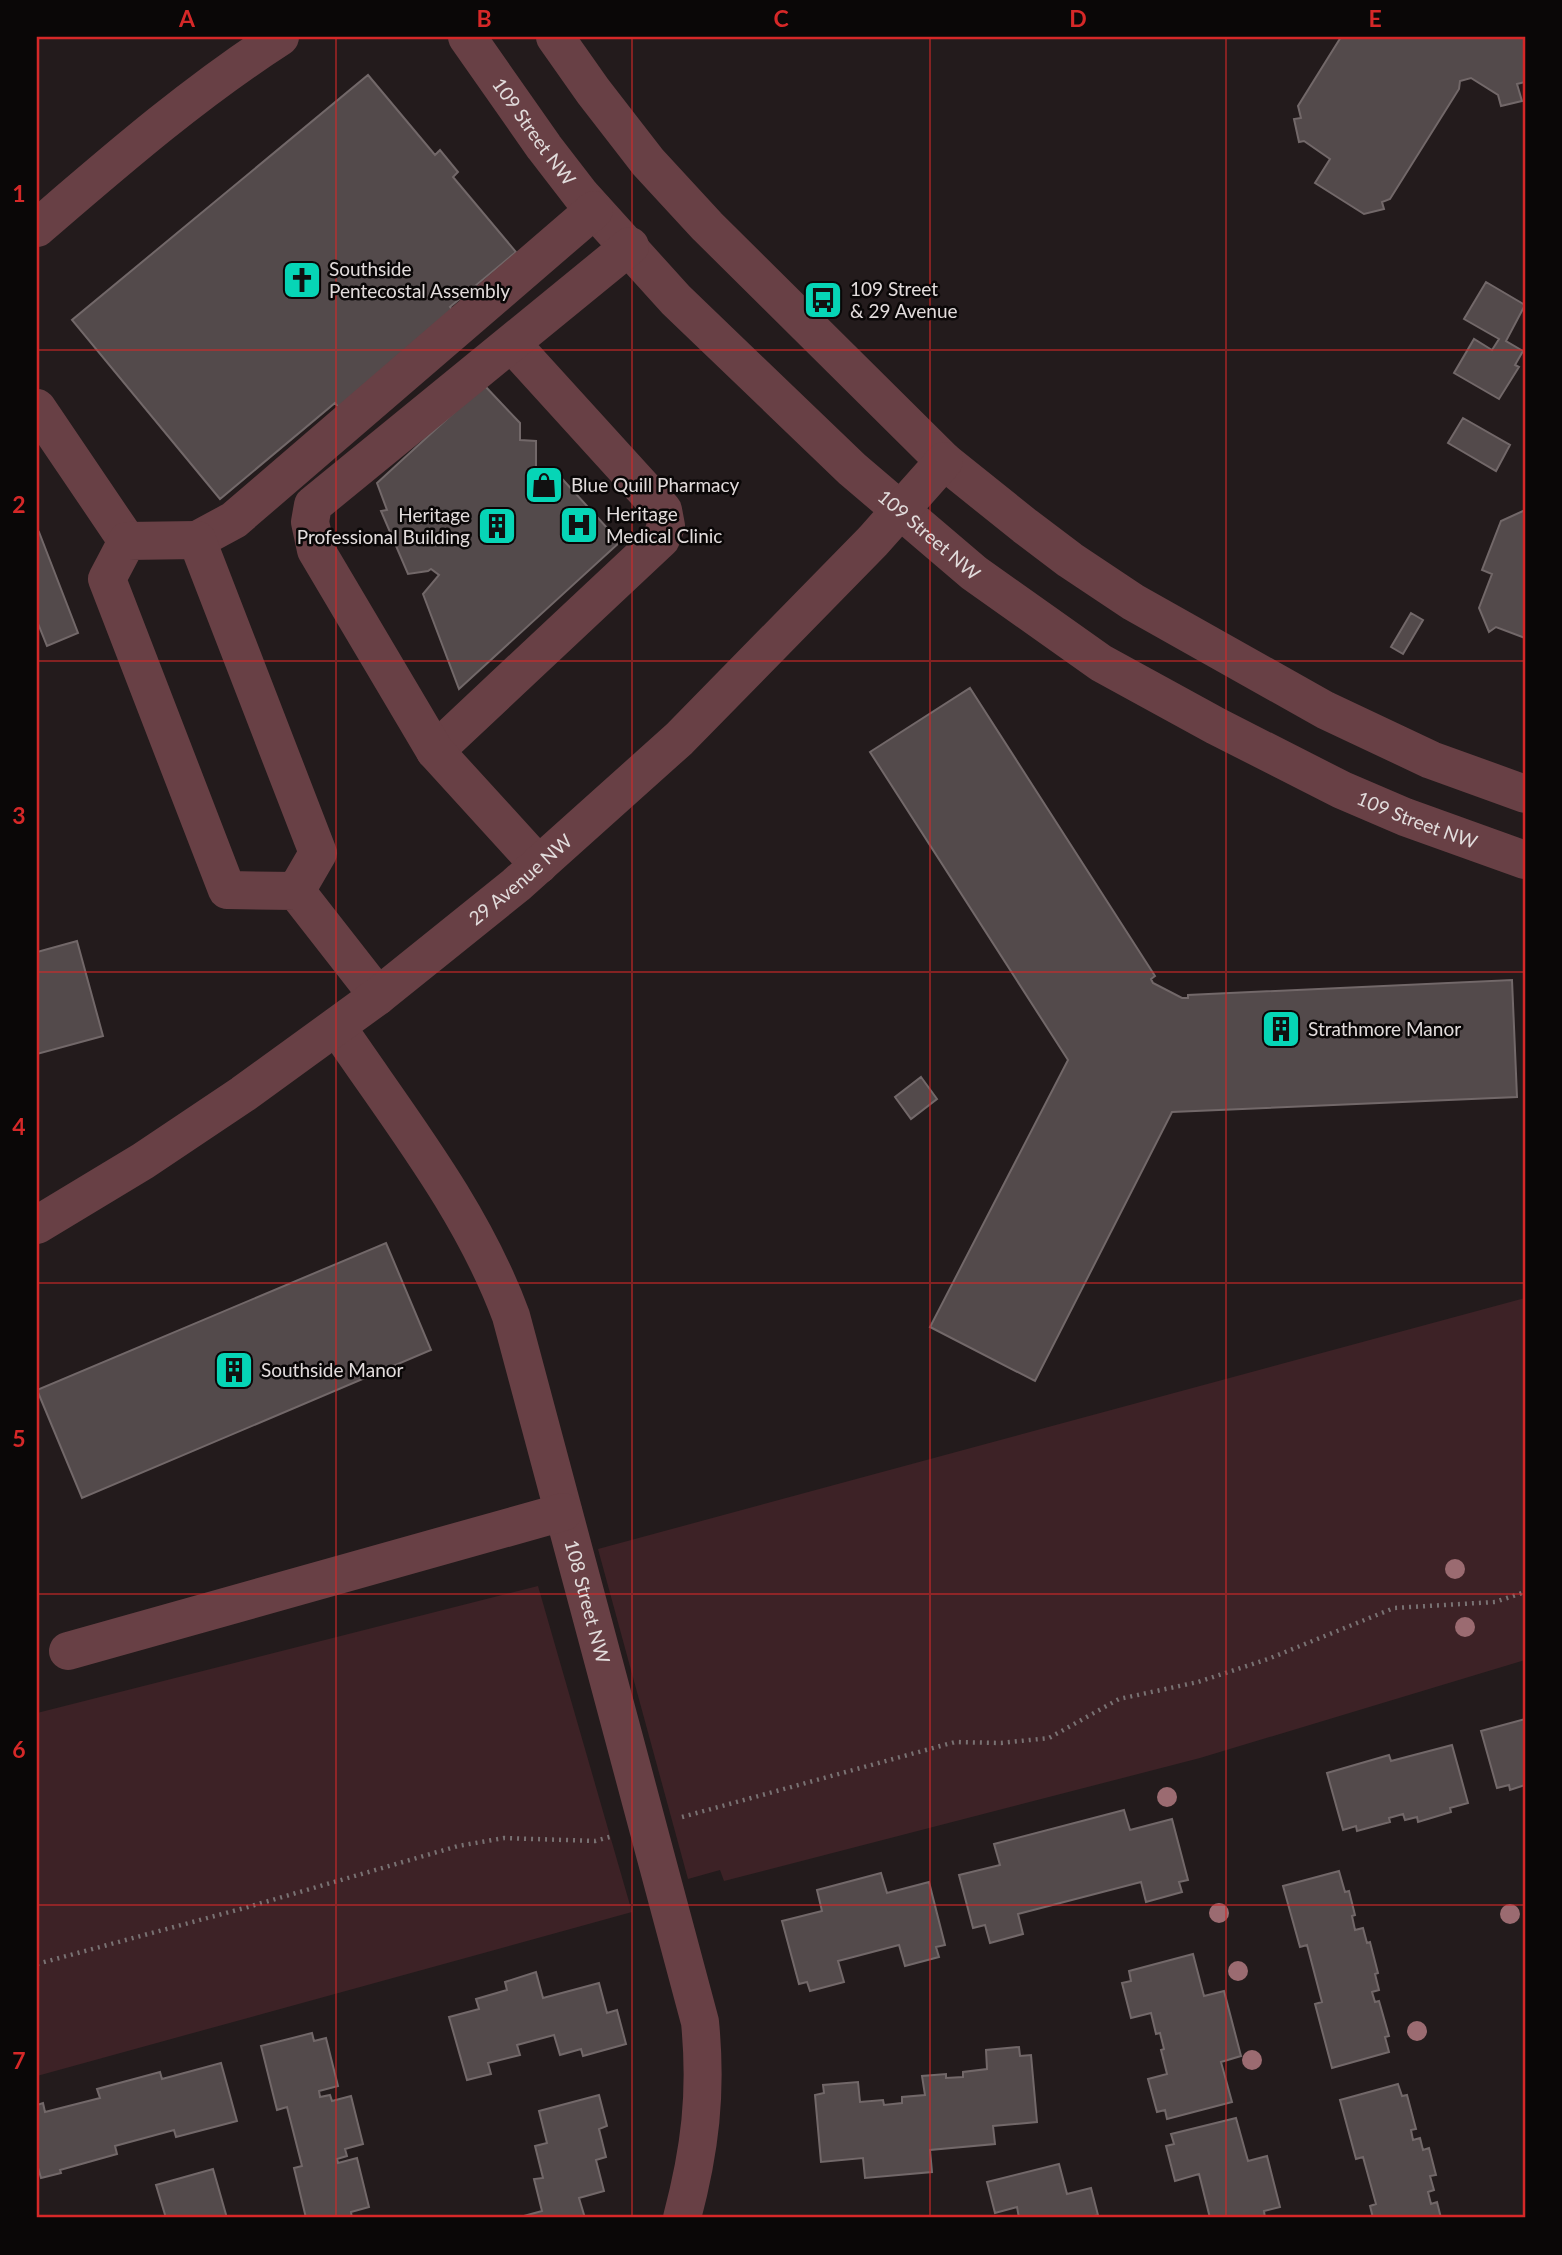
<svg xmlns="http://www.w3.org/2000/svg" width="1562" height="2255" font-family="Lato,sans-serif">
<style>
.green{fill:#3d2226}
.building{fill:#534a4b;stroke:#726869;stroke-width:2}
.lines{fill:none;stroke-linecap:round;stroke-linejoin:round}
.path{stroke:#797273;stroke-width:4.5;stroke-dasharray:2 5;stroke-linecap:butt}
.minor{stroke:#684045;stroke-width:38}
.tree{fill:#9b6b71}
.grid{fill:none;stroke:#d62828;stroke-width:2;stroke-opacity:0.55}
.labels{text-anchor:middle;stroke-width:5;stroke-linejoin:round;paint-order:stroke}
.street-label{font-size:19px;fill:#e2dcdc;stroke:#0a0707}
.poi-label{font-size:19px;fill:#e2dcdc;stroke:#0a0707;text-anchor:start}
.neatline{fill:none;stroke:#d62828;stroke-width:2.5}
.grid-label{font-size:23px;text-anchor:middle;font-weight:bold;fill:#d62828}
</style>
<rect width="100%" height="100%" fill="#231b1c"/>
<!-- green -->
<path class="green" d="M1525,1298V1660L1200,1758L724,1881L720,1870L688,1879L598,1549Z
M538,1586L632,1912L37,2076V1713Z"/>
<!-- building -->
<path class="building" d="M1341,37H1525V82L1517,84L1522,101L1501,106L1498,95L1471,78L1460,81L1459,89L1390,199L1382,202L1384,209L1364,214L1315,183L1330,159L1304,141L1299,142L1294,119L1301,118L1298,106Z
M368,75L435,155L440,150L458,172L453,177L516,252L450,307L454,312L339,408L335,403L220,499L72,320Z
M1486,282L1525,305L1506,341L1523,351L1515,365L1519,367L1499,399L1454,373L1474,339L1492,350L1499,339L1464,319Z
M484,385L520,423V440L536,441V468L545,478L554,470L620,542L459,689L423,594L439,575L431,569L428,571L408,574L381,511L387,510L377,483Z
M1463,418L1510,445L1496,471L1448,443Z
M1525,510V638L1496,627L1489,632L1479,608L1492,574L1482,570L1501,521Z
M39,532L78,633L47,646L37,621V533Z
M1411,613L1423,620L1403,654L1391,647Z
M970,688L1155,976L1151,979L1153,983L1182,998H1188V995L1512,980L1517,1097L1172,1112L1035,1381L930,1327L1068,1060L870,752Z
M77,941L103,1036L37,1054V952Z
M921,1077L937,1099L911,1119L895,1097Z
M386,1243L431,1350L82,1498L37,1390Z
M1525,1719V1785L1510,1790L1509,1785L1497,1788L1481,1731Z
M1452,1745L1468,1803L1450,1808L1451,1812L1418,1822L1417,1817L1405,1820L1403,1814L1389,1818L1390,1822L1357,1831L1356,1826L1343,1830L1327,1773L1389,1755L1391,1761Z
M1124,1810L1130,1830L1172,1819L1188,1880L1179,1882L1182,1892L1146,1902L1141,1882L1018,1914L1023,1934L990,1943L985,1925L973,1928L959,1875L1000,1865L994,1844Z
M1339,1871L1345,1892L1349,1891L1355,1915L1352,1916L1355,1930L1363,1928L1367,1943L1370,1942L1378,1973L1375,1974L1379,1990L1372,1992L1375,2002L1379,2001L1389,2036L1385,2037L1389,2052L1332,2068L1315,2004L1322,2002L1307,1945L1300,1947L1283,1886Z
M881,1873L887,1893L929,1882L945,1945L936,1947L939,1957L905,1966L899,1945L838,1961L844,1982L810,1991L807,1982L799,1984L782,1921L822,1911L817,1890Z
M1193,1954L1204,1996L1224,1991L1241,2056L1221,2062L1232,2102L1167,2119L1165,2110L1157,2112L1148,2079L1167,2074L1161,2050L1164,2049L1160,2033L1156,2034L1151,2013L1131,2018L1122,1983L1131,1981L1129,1971Z
M536,1972L543,1998L599,1983L607,2013L617,2010L626,2044L583,2056L581,2049L560,2055L554,2035L517,2045L520,2055L488,2063L491,2074L467,2080L449,2017L479,2009L476,1999L507,1990L505,1982Z
M312,2033L314,2041L326,2038L338,2086L319,2091L320,2097L330,2095L332,2101L351,2096L363,2144L345,2149L347,2156L337,2159L338,2163L357,2158L369,2207L351,2212L352,2218H306L294,2168L302,2166L287,2107L277,2110L261,2046Z
M1019,2047L1020,2056L1031,2055L1037,2122L993,2126L995,2144L930,2150L932,2172L865,2178L863,2158L821,2162L815,2095L824,2093L823,2085L858,2082L860,2102L883,2100L884,2105L902,2103V2097L925,2095L922,2076L946,2074V2078L963,2077V2072L987,2069L986,2050Z
M221,2063L237,2121L176,2137L174,2130L115,2146L117,2154L60,2170L61,2173L41,2178L37,2164V2105L43,2103L45,2112L100,2098L97,2089L160,2072L162,2079Z
M1398,2084L1402,2096L1407,2095L1416,2129L1411,2130L1413,2140L1420,2138L1423,2150L1429,2148L1436,2175L1430,2176L1434,2190L1428,2192L1431,2204L1437,2202L1441,2218H1373L1370,2206L1376,2204L1363,2157L1356,2159L1340,2100Z
M599,2095L607,2126L599,2129L606,2157L596,2160L604,2191L579,2198L585,2218H525L524,2216L542,2211L534,2179L543,2178L535,2146L547,2143L539,2111Z
M1236,2118L1248,2161L1267,2156L1280,2207L1264,2211L1265,2218H1210L1199,2174L1175,2181L1166,2146L1174,2144L1171,2134Z
M1059,2164L1067,2194L1091,2188L1098,2215L1087,2218H1019L1017,2207L995,2213L987,2182Z
M213,2169L227,2218H166L156,2185Z"/>
<g class="lines">
<!-- path -->
<path class="path" d="M682,1817L955,1742L1001,1743L1049,1738L1119,1699L1198,1682L1268,1659L1394,1608L1495,1602L1525,1592
M37,1964L248,1907L458,1846L504,1838L595,1841L613,1836"/>
<!-- minor -->
<g class="minor">
<path id="s1" d="M467,37L544,147L581,195L676,300L852,469L974,573L1101,663L1216,726L1342,790L1405,817L1525,860"/>
<path d="M555,37L593,91L648,162L707,226L944,461L1025,526L1070,560L1133,602L1325,710L1431,760L1525,794"/>
<path d="M37,228C115,161 193,93 280,37"/>
<path d="M37,408L127,541"/>
<path d="M197,540L234,520L594,210"/>
<path d="M435,751L661,539L666,526L663,510L512,344"/>
<path d="M539,865L435,751L316,550L310,522L313,505L630,246"/>
<path d="M296,891L227,890L107,579L127,541L197,540L318,853L296,891L378,996"/>
<path id="s2" d="M337,1027C400,1120 472,1210 511,1316L700,2022C707,2093 700,2150 682,2218"/>
<path id="s3" d="M37,1225L143,1161L243,1094L378,996L516,885L679,739L873,541L944,461"/>
<path d="M68,1651L563,1512"/>
</g>
</g>
<!-- trees -->
<g class="tree">
<circle cx="1455" cy="1569" r="10"/>
<circle cx="1465" cy="1627" r="10"/>
<circle cx="1167" cy="1797" r="10"/>
<circle cx="1219" cy="1913" r="10"/>
<circle cx="1510" cy="1914" r="10"/>
<circle cx="1238" cy="1971" r="10"/>
<circle cx="1417" cy="2031" r="10"/>
<circle cx="1252" cy="2060" r="10"/>
</g>
<!-- grid -->
<path class="grid" d="M336,37V2218M632,37V2218M930,37V2218M1226,37V2218M37,350H1525M37,661H1525M37,972H1525M37,1283H1525M37,1594H1525M37,1905H1525"/>
<!-- icons -->
<defs>
<g id="church-square" transform="scale(2.0125)"><rect x="-9" y="-9" width="18" height="18" rx="4" fill="#06d5b6" stroke="#0a0707"/><path d="M-1.2-6h2.4v3.5h3.3v2.4h-3.3V6h-2.4V-.1h-3.3v-2.4h3.3Z" fill="#111"/></g>
<g id="bus-square" transform="scale(2.0125)"><rect x="-9" y="-9" width="18" height="18" rx="4" fill="#06d5b6" stroke="#0a0707"/><path d="M-5-6H5V4H4V6H2V4H-2V6H-4V4H-5ZM-3.5-4V0h7V-4ZM-3.5 1.2v1.5H-2V1.2ZM2 1.2v1.5H3.5V1.2Z" fill="#111"/></g>
<g id="shop-square" transform="scale(2.0125)"><rect x="-9" y="-9" width="18" height="18" rx="4" fill="#06d5b6" stroke="#0a0707"/><path d="M-5-2.5h2.3a2.7 3.5 0 0 1 5.4 0H5L5.5 6h-11ZM-1.5-2.5h3a1.5 2.3 0 0 0-3 0Z" fill="#111"/></g>
<g id="hospital-square" transform="scale(2.0125)"><rect x="-9" y="-9" width="18" height="18" rx="4" fill="#06d5b6" stroke="#0a0707"/><path d="M-5-5h3v3.5h4V-5h3V5h-3V1.5h-4V5h-3Z" fill="#111"/></g>
<g id="building-square" transform="scale(2.0125)"><rect x="-9" y="-9" width="18" height="18" rx="4" fill="#06d5b6" stroke="#0a0707"/><path d="M-4-6H4V6H1V3H-1V6H-4ZM-2.5-4.3h1.7v1.8h-1.7ZM.8-4.3h1.7v1.8H.8ZM-2.5-1h1.7V.8h-1.7ZM.8-1h1.7V.8H.8Z" fill="#111"/></g>
</defs>
<g fill-rule="evenodd">
<use href="#church-square" x="302" y="280"/>
<use href="#bus-square" x="823" y="300"/>
<use href="#shop-square" x="544" y="485"/>
<use href="#hospital-square" x="579" y="525"/>
<use href="#building-square" x="497" y="526"/>
<use href="#building-square" x="1281" y="1029"/>
<use href="#building-square" x="234" y="1370"/>
</g>
<g class="labels">
<!-- street labels -->
<g class="street-label">
<text dy="7" stroke="none"><textPath href="#s1" startOffset="116">109 Street NW</textPath></text>
<text dy="7" stroke="none"><textPath href="#s1" startOffset="682">109 Street NW</textPath></text>
<text dy="7" stroke="none"><textPath href="#s1" startOffset="1250">109 Street NW</textPath></text>
<text dy="7" stroke="none"><textPath href="#s3" startOffset="595">29 Avenue NW</textPath></text>
<text dy="7" stroke="none"><textPath href="#s2" startOffset="634">108 Street NW</textPath></text>
</g>
<!-- poi labels -->
<g class="poi-label">
<text x="329" y="276">Southside<tspan x="329" dy="22">Pentecostal Assembly</tspan></text>
<text x="850" y="296">109 Street<tspan x="850" dy="22">&amp; 29 Avenue</tspan></text>
<text x="571" y="492">Blue Quill Pharmacy</text>
<text x="606" y="521">Heritage<tspan x="606" dy="22">Medical Clinic</tspan></text>
<text x="470" y="522" text-anchor="end">Heritage<tspan x="470" dy="22">Professional Building</tspan></text>
<text x="1308" y="1036">Strathmore Manor</text>
<text x="261" y="1377">Southside Manor</text>
</g>
</g>
<!-- border -->
<rect width="1562" height="2255" fill="none" stroke="#0a0707" stroke-width="77"/>
<rect x="38" y="38" width="1486" height="2178" class="neatline"/>
<g class="grid-label">
<text x="187" y="27">A</text>
<text x="484" y="27">B</text>
<text x="781" y="27">C</text>
<text x="1078" y="27">D</text>
<text x="1375" y="27">E</text>
<text x="19" y="202">1</text>
<text x="19" y="513">2</text>
<text x="19" y="824">3</text>
<text x="19" y="1135">4</text>
<text x="19" y="1447">5</text>
<text x="19" y="1758">6</text>
<text x="19" y="2069">7</text>
</g>
</svg>
